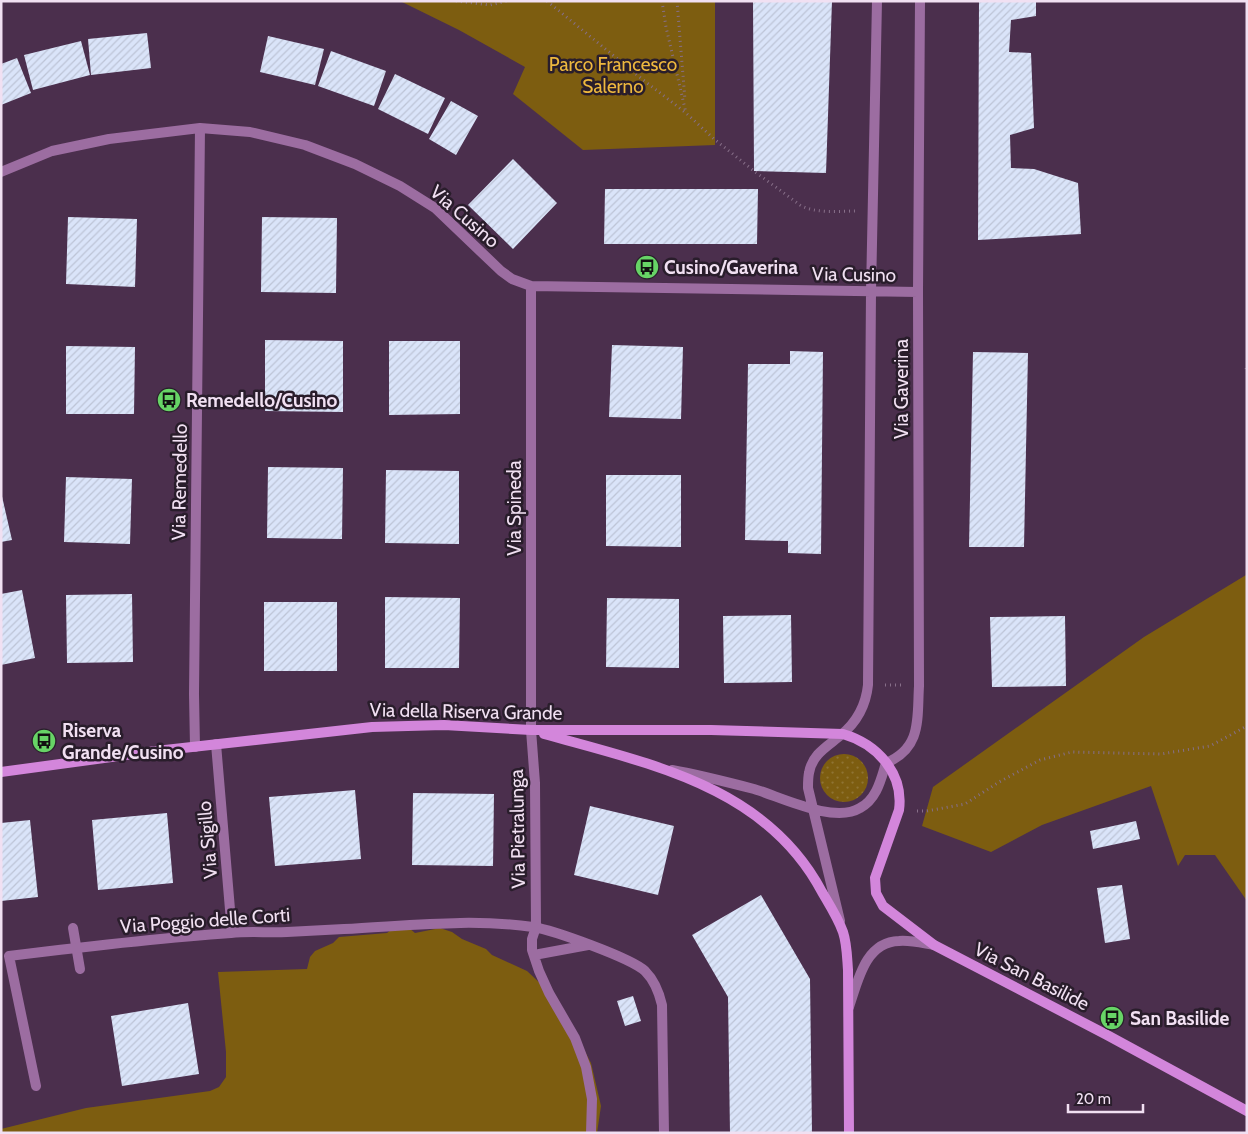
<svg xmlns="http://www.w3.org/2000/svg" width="1248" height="1134" font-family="Cabin,sans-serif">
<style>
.grass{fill:url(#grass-dots)}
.park{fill:#7d5d10}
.building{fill:url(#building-hatch)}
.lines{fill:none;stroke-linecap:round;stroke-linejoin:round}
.path{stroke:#876f89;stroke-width:3;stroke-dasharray:1 4;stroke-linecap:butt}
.lane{stroke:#9c6da1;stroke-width:10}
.street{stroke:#9c6da1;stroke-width:10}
.secondary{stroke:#d386db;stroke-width:10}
.labels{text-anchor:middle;stroke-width:5;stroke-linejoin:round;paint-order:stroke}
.park-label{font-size:19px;fill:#eeb83e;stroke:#291d2b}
.street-label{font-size:19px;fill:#f1e0f2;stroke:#291d2b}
.poi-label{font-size:19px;font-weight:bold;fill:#f1e0f2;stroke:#291d2b;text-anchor:start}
</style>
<defs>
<pattern id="grass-dots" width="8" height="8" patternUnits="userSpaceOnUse" patternTransform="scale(1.25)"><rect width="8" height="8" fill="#7d5d10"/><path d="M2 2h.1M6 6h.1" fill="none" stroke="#907433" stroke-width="1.8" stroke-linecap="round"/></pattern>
<pattern id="building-hatch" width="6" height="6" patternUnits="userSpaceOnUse" patternTransform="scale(1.25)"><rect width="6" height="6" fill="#dae4f9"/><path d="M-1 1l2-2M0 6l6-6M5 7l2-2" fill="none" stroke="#bdc4d6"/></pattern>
</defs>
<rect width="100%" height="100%" fill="#4b2f4d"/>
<!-- grass -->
<path class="grass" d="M820 778a24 24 0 1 1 48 0a24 24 0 1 1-48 0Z"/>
<!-- park -->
<path class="park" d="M400,1H715V145L583,150L513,94L525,67L459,30Z
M1246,575L1247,901L1215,855H1185L1178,866L1151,786L1042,825L991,852L922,826L933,787L1144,637Z
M396,926L409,928L415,933L440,928L452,932L462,939L486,949L492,955L527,971L557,999L591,1063L601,1106L597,1133H1V1129L86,1108L210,1091L219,1087L226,1077V1052L218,972L307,969L310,957L315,951L333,943L339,937L387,933Z"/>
<!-- building -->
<path class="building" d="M753,1H832L826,173L754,171Z
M979,1H1036V16L1011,20L1009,52L1031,53L1034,128L1010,135L1011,168L1034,169L1078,183L1081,234L978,240Z
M147,33L151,68L91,75L88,39Z
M268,36L324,49L315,85L260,72Z
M81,41L90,75L33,90L24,55Z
M331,51L386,71L374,106L318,86Z
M17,58L31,93L1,105V64Z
M395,74L445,98L428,134L378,109Z
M451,101L478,116L456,155L429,139Z
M513,159L557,203L513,249L468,205Z
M605,189H758L757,244H604Z
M68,217L137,219L135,287L66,284Z
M262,217L337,218L336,293L261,292Z
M265,340L343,341V412L265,411Z
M389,341H460V414L389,415Z
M612,345L683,347L681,419L609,417Z
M66,346L135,347L134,414H66Z
M790,351L823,352L821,554L788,553V541L745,540L748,364H790Z
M973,352L1028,353L1024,547H969Z
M268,467L343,468L342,539L267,538Z
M386,470L459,471V544L385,543Z
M606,475H681V547L606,546Z
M66,477L132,479L130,544L64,542Z
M1,492L12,540L1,542Z
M22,590L35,658L1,665V594Z
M132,594L133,662L67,663L66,595Z
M385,597L460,598L459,668H385Z
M607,598L679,599V668L606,667Z
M264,602H337V671H264Z
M791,615L792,682L724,683L723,616Z
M1065,616L1066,686L992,687L990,617Z
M355,790L361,859L275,866L269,797Z
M413,793L494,794L493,866L412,865Z
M590,806L674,826L658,895L574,875Z
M167,813L173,883L98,890L92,820Z
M30,820L38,897L1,901V823Z
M1136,821L1140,839L1093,849L1090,831Z
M1122,885L1130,939L1105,943L1097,888Z
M761,895L810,979L812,1133H730L728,997L692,935Z
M633,996L641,1021L625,1026L617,1001Z
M188,1003L199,1074L122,1086L111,1016Z"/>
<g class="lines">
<!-- path -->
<path class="path" d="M456,1L490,5L507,1
M547,1L642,79L686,113L714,139L754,171L800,205C816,214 838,211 857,211
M662,1L666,27L686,113
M677,1L685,100
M1246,368L1247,372
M1246,575H1247
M885,685H901
M917,811H927L965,804L999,782L1040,760L1072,752L1161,754L1210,746L1247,726"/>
<!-- lane -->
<path class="lane" d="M73,928L80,969"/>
<!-- street -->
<path class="street" d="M1,172L52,151L109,139L200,128L250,132L305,145L355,164L400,186L435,208L501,271L512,279L531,286L918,292
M531,286V730L535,783L536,927L532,939V950L539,971L549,993L575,1038L586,1067L592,1099L591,1133
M216,744L232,933
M195,747L194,694L200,128
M672,770C700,775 727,782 754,789C781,797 834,824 860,808C877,799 881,779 886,763C922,748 917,719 919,686L918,292L920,1
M840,921L808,788C808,783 808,777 809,773C812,754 828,746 841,735C857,722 866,704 868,685L871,292L877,1
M534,955L588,945
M849,1007C858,981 865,942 899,941C911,940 922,943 934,945
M36,1086L9,956C82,947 157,938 231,933C249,931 269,933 287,932C306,931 325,930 344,929C407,926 471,918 533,927C553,930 631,958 645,971C655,981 659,992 662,1005L664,1133"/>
<!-- secondary -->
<path class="secondary" d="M544,734C650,764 766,786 822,892C829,904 838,918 843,932C847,944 847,957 848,970L849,1133
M1,772L156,751L372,727L444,725L531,730H711L843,734C877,744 904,773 899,810L875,878L876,893L883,906L934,945L1107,1035L1247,1111"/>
</g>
<!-- icons -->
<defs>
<g id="bus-disc" transform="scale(1.25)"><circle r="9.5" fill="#67d466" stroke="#291d2b"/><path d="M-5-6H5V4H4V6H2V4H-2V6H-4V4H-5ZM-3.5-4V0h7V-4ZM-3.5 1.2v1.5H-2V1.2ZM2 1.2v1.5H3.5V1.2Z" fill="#111"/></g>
</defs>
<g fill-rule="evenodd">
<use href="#bus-disc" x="647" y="267"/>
<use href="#bus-disc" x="169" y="400"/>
<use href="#bus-disc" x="44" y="741"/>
<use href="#bus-disc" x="1112" y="1018"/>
</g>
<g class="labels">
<!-- park labels -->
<g class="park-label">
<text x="613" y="71">Parco Francesco<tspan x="613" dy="22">Salerno</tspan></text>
</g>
<!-- street labels -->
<g class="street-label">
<text transform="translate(465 216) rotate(41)" y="7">Via Cusino</text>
<text transform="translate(854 274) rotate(1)" y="7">Via Cusino</text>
<text transform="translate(901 389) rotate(-90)" y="7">Via Gaverina</text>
<text transform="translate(179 482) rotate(-89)" y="7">Via Remedello</text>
<text transform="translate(514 508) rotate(-90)" y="7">Via Spineda</text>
<text transform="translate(466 711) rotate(1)" y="7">Via della Riserva Grande</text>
<text transform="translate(517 829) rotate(-91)" y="7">Via Pietralunga</text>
<text transform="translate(207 840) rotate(-95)" y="7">Via Sigillo</text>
<text transform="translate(205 920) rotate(-4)" y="7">Via Poggio delle Corti</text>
<text transform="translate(1032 976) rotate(27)" y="7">Via San Basilide</text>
</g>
<!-- poi labels -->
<g class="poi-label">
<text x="664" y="274">Cusino/Gaverina</text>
<text x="186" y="407">Remedello/Cusino</text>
<text x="62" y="737">Riserva<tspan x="62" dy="22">Grande/Cusino</tspan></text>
<text x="1130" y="1025">San Basilide</text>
</g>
</g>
<!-- border -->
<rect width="1248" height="1134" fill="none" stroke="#f1e0f2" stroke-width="5"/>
<!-- scale -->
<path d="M1068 1104v8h75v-8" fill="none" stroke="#f1e0f2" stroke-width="2.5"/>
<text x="1076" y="1104" font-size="15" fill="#f1e0f2" stroke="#291d2b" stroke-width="4" paint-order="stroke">20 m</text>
</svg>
